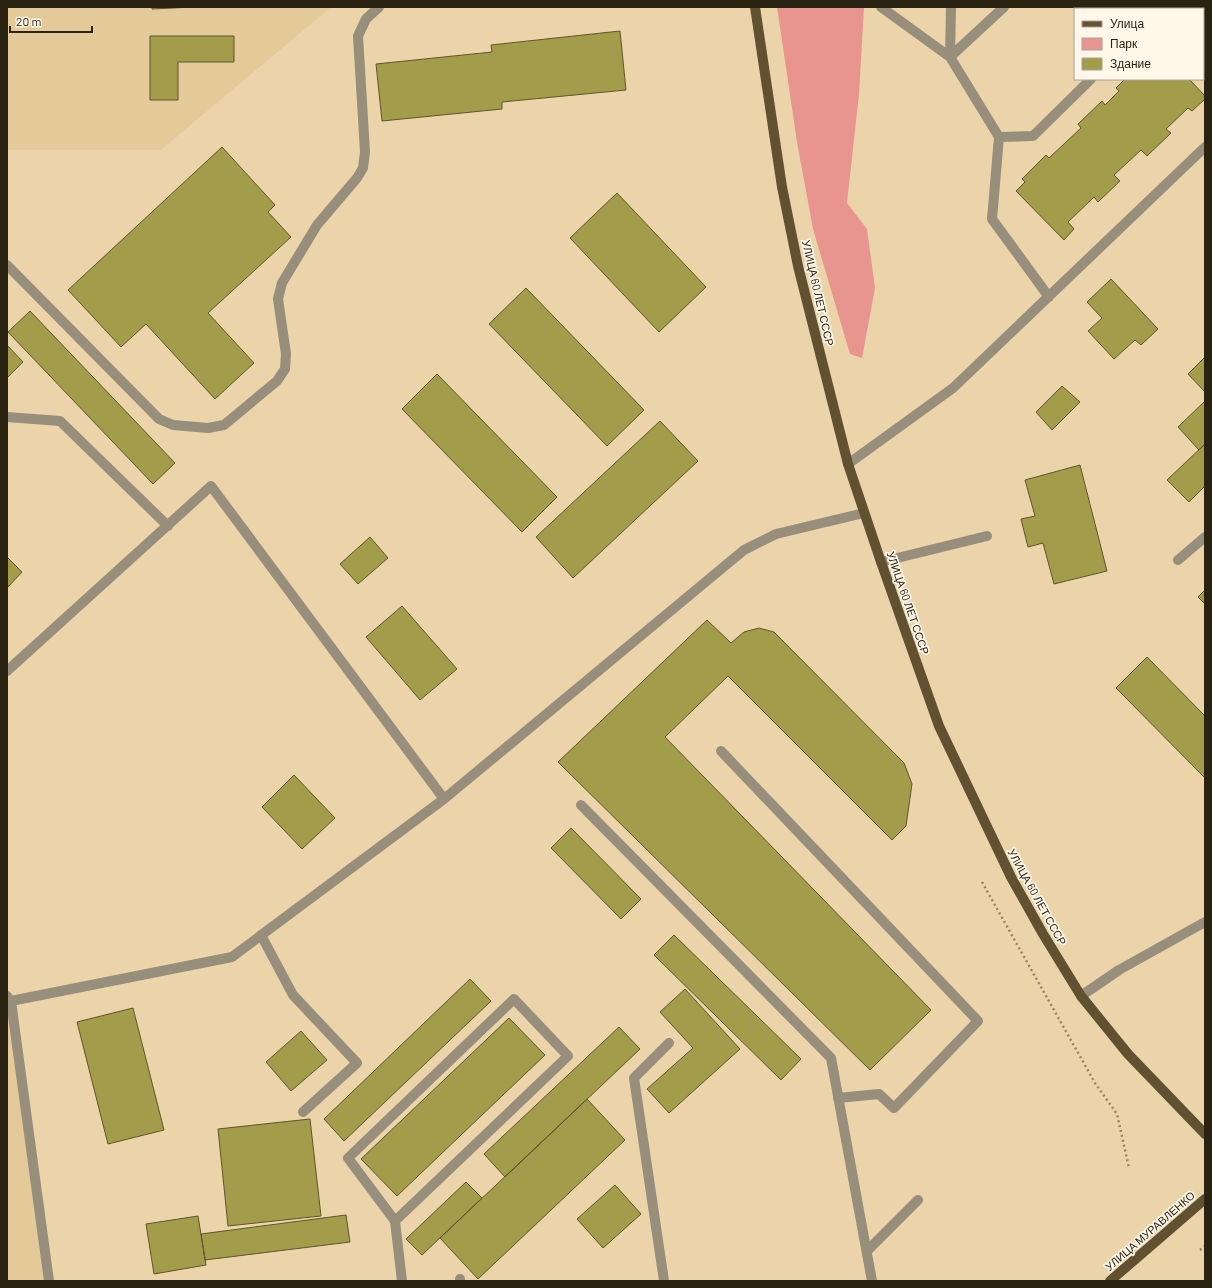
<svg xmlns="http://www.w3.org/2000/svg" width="1212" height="1288" font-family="Barlow,sans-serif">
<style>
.built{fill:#e4ca98}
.green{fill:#e8958f}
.building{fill:#a39c4a;stroke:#5b572c}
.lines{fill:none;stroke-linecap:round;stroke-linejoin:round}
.path{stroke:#958566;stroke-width:2.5;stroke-dasharray:2 3;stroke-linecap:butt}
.minor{stroke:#978e7c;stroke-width:10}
.major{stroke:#625131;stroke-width:10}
.labels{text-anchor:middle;stroke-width:3.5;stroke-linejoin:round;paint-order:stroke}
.street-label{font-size:11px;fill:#2b2312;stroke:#fef7ea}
</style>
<rect width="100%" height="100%" fill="#ebd4a9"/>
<!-- built -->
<path class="built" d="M7,7H331L161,150H7Z
M7,1012L10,1016L48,1281H7Z"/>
<!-- green -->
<path class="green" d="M777,7H864L859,94L847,203L867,229L875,288L862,358L850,354L813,229L797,142Z"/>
<!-- building -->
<path class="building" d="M152,7H194L152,9Z
M620,31L626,90L502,102V109L382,121L376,64L492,52L491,45Z
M150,36H234V62H178V100H150Z
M1125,79H1189L1205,96V99L1192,111L1188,108L1166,129L1171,133L1147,156L1141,150L1114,175L1120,181L1098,202L1094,197L1068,222L1074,229L1064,240L1016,191L1025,182L1022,179L1046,155L1049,158L1081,128L1078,124L1102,101L1105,105L1119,91L1116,88Z
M222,147L275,205L268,212L291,237L208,313L254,363L215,399L146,324L121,347L68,290Z
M617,193L706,287L659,332L570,238Z
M1111,279L1158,329L1141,345L1135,340L1114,359L1088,331L1102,318L1087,302Z
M526,288L644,410L607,446L489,324Z
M30,311L175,463L153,484L8,332Z
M7,345L23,362L7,378Z
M1205,357V392L1188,374Z
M437,374L557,497L522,532L402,409Z
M1062,386L1080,402L1052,430L1036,412Z
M1205,401V444L1199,450L1178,427Z
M660,421L698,461L573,578L536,537Z
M1205,444V486L1189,502L1167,480Z
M1080,465L1107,571L1054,584L1043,543L1028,547L1021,519L1035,516L1025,480Z
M370,537L388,558L358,584L340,564Z
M7,557L22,572L7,588Z
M1205,590V604L1198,597Z
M402,606L457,669L420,700L366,637Z
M707,620L731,643L744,632L759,628L774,632L904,763L912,784L906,826L892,840L728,676L665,737L931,1010L870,1070L558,762Z
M1147,657L1205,716V778L1116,688Z
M294,775L335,818L302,849L262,807Z
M571,828L641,899L621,919L551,848Z
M674,935L801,1059L781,1080L654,955Z
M470,979L491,1001L344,1141L324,1119Z
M685,989L740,1049L669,1113L647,1089L693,1048L660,1012Z
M133,1008L164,1130L108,1144L77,1022Z
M509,1018L545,1055L397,1196L361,1159Z
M619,1027L640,1049L505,1177L484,1154Z
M301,1031L327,1060L291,1091L266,1062Z
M587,1099L625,1140L478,1279L440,1238Z
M310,1119L321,1216L228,1226L218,1129Z
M466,1182L482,1198L422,1255L406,1239Z
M615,1185L641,1214L603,1248L577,1219Z
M346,1215L350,1242L205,1260L201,1234Z
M198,1216L206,1265L154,1274L146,1224Z"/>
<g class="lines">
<!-- path -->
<path class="path" d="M982,882L1095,1083L1117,1114L1129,1168
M1200,1250L1205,1246"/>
<!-- minor -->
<path class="minor" d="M881,7L950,57L999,137L992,219L1049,297
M1162,9L1164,7
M950,57L1004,7
M950,57L951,7
M999,137L1033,136L1091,79
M7,265L159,419L173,425L208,428L224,425L277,381L285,369L286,354L278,299L282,283L317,225L357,178L363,168L365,152L358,36L366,19L379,7
M7,417L60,421L168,526
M848,464L953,388L1205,147
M1178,560L1205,537
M881,562L987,536
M7,671L211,486L444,799
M721,751L978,1021L894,1108L879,1094L838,1098
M581,805L831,1058L872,1281
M261,935L293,995L357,1063L303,1112
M7,996L11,1001L232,957L444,799L744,550L776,534L864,513
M1081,996L1119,970L1205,922
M11,1001L49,1281
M395,1221L568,1056L514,999L348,1158L395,1221L402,1281
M867,1251L918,1200
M460,1279V1281
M664,1281L634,1078L669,1043"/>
<!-- major -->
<path class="major" d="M755,7L782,187L798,266L848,464L881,562L939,726L1011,877L1043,934L1081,996L1128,1054L1205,1134
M1110,1281L1205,1199"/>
</g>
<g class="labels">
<!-- street labels -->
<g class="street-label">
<text transform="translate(818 293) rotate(77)" y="4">УЛИЦА 60 ЛЕТ СССР</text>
<text transform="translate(908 603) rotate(71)" y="4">УЛИЦА 60 ЛЕТ СССР</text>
<text transform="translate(1037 897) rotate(61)" y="4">УЛИЦА 60 ЛЕТ СССР</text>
<text transform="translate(1150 1231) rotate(-41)" y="4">УЛИЦА МУРАВЛЕНКО</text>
</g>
</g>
<!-- border -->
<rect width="1212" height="1288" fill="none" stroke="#2b2312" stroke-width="16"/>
<!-- legend -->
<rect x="1074" y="8" width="130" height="72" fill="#fef7ea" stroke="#aaa294"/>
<rect x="1082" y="21" width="20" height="6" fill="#625131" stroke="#aaa294"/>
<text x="1110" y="28" font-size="12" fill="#2b2312">Улица</text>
<rect x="1082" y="38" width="20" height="12" fill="#e8958f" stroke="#aaa294"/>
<text x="1110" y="48" font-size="12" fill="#2b2312">Парк</text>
<rect x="1082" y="58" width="20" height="12" fill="#a39c4a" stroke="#aaa294"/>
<text x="1110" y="68" font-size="12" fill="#2b2312">Здание</text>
<!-- scale -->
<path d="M10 26v6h82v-6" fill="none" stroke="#2b2312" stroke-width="2"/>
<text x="16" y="26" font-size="12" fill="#2b2312" stroke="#fef7ea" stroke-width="3" paint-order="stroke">20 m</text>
</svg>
